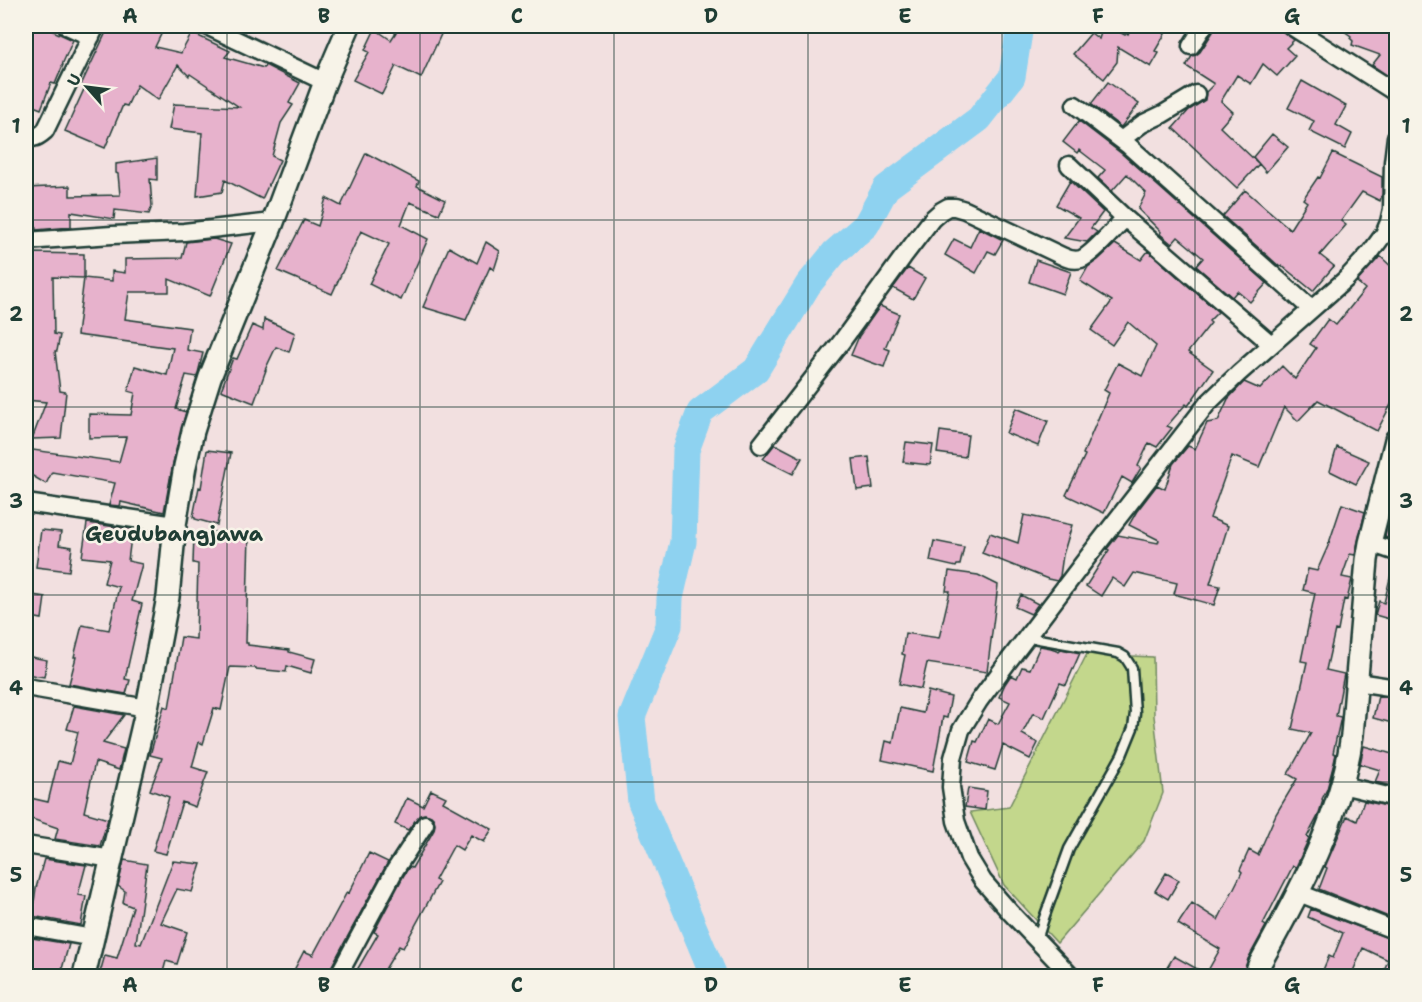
<svg xmlns="http://www.w3.org/2000/svg" width="1422" height="1002" font-family="'Shantell Sans',sans-serif">
<style>
.green{fill:#c3d78c;stroke:#718a60;stroke-width:1.5}
.lines{fill:none;stroke-linecap:round;stroke-linejoin:round}
.river{stroke:#8ed2f0;stroke-width:27}
.building{fill:#e7b2cc;stroke:#1f3d34;stroke-width:1.5}
.service-casing{stroke:#1f3d34;stroke-width:13}
.minor-casing{stroke:#1f3d34;stroke-width:21}
.tertiary-casing{stroke:#1f3d34;stroke-width:26}
.service{stroke:#f7f3e8;stroke-width:8}
.minor{stroke:#f7f3e8;stroke-width:16}
.tertiary{stroke:#f7f3e8;stroke-width:21}
.grid{fill:none;stroke:#1f3d34;stroke-width:1.5;stroke-opacity:0.55}
.labels{text-anchor:middle;stroke-width:5;stroke-linejoin:round;paint-order:stroke}
.quarter-label{font-size:21px;font-weight:bold;fill:#1f3d34;stroke:#f7f3e8}
.neatline{fill:none;stroke:#1f3d34;stroke-width:2}
.grid-label{font-size:20px;text-anchor:middle;font-weight:bold;fill:#1f3d34}
</style>
<rect width="100%" height="100%" fill="#f2e0e0"/>
<filter id="ink" filterUnits="userSpaceOnUse"><feTurbulence type="fractalNoise" baseFrequency=".0167" numOctaves="2"/><feDisplacementMap in="SourceGraphic" scale="12" xChannelSelector="R" yChannelSelector="G"/><feConvolveMatrix kernelMatrix="1 2 1 2 8 2 1 2 1" color-interpolation-filters="sRGB"/></filter>
<g filter="url(#ink)">
<!-- green -->
<path class="green" d="M1087,654L1153,657L1154,716L1163,793L1144,841L1057,943L1004,885L970,812L1009,807Z"/>
<g class="lines">
<!-- river -->
<path class="river" d="M714,976L641,802L632,717L669,626L670,598L683,542L686,450L700,412L756,370L808,285L834,253L866,225L886,188L979,119L1012,77L1020,26"/>
</g>
<!-- building -->
<path class="building" d="M33,26H42L73,40L62,65H63L55,84L51,83L41,109L26,103V56L30,45L26,43Z
M109,26H165L155,47L181,53L192,33L230,51L225,57L264,68L265,65L300,83L289,103L293,105L281,123L272,156L280,160L262,199L225,180L222,192L197,196L202,133L169,129L174,104L239,107L190,74L189,76L178,65L158,100L137,85L127,106L123,105L105,148L65,131L85,87L81,85Z
M400,26H434L443,30L421,78L396,66L382,94L353,80L369,52L365,50L375,29L391,40Z
M1103,26H1108L1125,35L1127,33L1128,34L1133,26H1150L1165,34L1155,51L1159,53L1151,67L1118,47L1117,62L1104,79L1073,54L1091,33L1099,39Z
M1214,26H1281L1282,31L1294,40L1286,48L1295,56L1277,76L1263,64L1251,84L1237,75L1221,101L1233,112L1220,127L1259,164L1237,188L1173,128L1189,110L1205,100L1206,92L1214,84L1186,66L1192,56L1196,55L1200,52L1213,32Z
M1337,26H1396V81L1372,65L1380,55L1352,45L1353,41L1350,38L1351,36Z
M1302,81L1346,106L1336,125L1352,134L1345,149L1309,131L1314,121L1288,108Z
M1108,82L1139,104L1121,127L1091,104Z
M1079,121L1122,154L1267,283L1250,302L1237,291L1232,297L1196,266L1203,258L1178,237L1172,244L1160,234L1161,232L1138,209L1146,193L1127,174L1112,191L1098,178L1105,170L1079,150L1077,153L1063,142Z
M1272,134L1288,147L1266,172L1253,157Z
M366,153L419,181L417,186L445,200L439,214L410,202L401,225L428,239L401,300L369,284L389,244L361,231L332,294L278,271L304,220L318,226L326,198L341,206Z
M1333,153L1382,177V194L1380,201L1362,192L1341,221L1346,225L1320,255L1334,266L1313,291L1282,266L1280,267L1223,216L1245,190L1290,229L1307,202L1303,199L1318,177L1320,178Z
M157,158V180L150,179L152,206L149,214L115,210L114,219L71,212V227L36,230L35,219L26,218V188L70,186V196L120,195L118,174L116,173V164Z
M1070,181L1103,212L1091,228L1097,232L1087,242L1064,238L1079,218L1056,205Z
M979,228L1003,240L995,254L988,251L976,273L945,255L954,239L970,247Z
M214,239L231,244L210,296L169,279V292H129L125,319L190,328L187,350L203,353L197,377L186,375L176,409L186,412L173,463L164,512L121,502L120,506L109,505L115,483L52,472L46,484L26,472V449L119,462L126,437L89,438V414L131,415L135,393L128,391L135,366L167,375L173,348L77,335L84,278L112,281V271L125,273V259L182,258L186,242Z
M486,242L500,251L494,270L490,267L466,320L423,307L449,247L477,263Z
M1115,244L1141,260L1148,251L1218,312L1209,321L1211,323L1188,352L1213,370L1188,406L1186,404L1167,426L1172,428L1157,447L1149,443L1138,466L1141,468L1132,483L1122,477L1104,513L1066,495L1085,455L1083,454L1109,393L1104,390L1118,363L1142,376L1156,346L1128,322L1112,345L1091,330L1112,301L1080,281L1088,267L1098,260Z
M31,253L84,254V278L53,277L54,334L60,335L57,351H55L60,391L66,392L61,438L32,439L46,402L26,400V344H28Z
M1380,256L1396,271V395L1377,431L1318,400L1298,421L1284,407L1259,467L1232,456L1210,518L1228,526L1210,584L1220,586L1214,605L1174,594L1177,583L1134,573L1125,587L1112,578L1101,596L1086,586L1109,550L1107,549L1118,535L1158,543L1159,540L1129,525L1137,511L1157,485L1165,489L1173,464L1188,446L1195,449L1207,423L1218,421L1228,399L1244,382L1260,389L1282,366L1295,379L1316,348L1310,344L1328,319L1336,325L1365,289L1357,282Z
M1036,260L1071,272L1063,294L1029,282Z
M908,268L925,278L913,299L893,288Z
M880,306L899,314L885,348L890,350L884,367L851,355L859,336Z
M264,319L295,333L289,352L276,347L265,370H266L254,403L221,390L233,358L237,359L252,325L263,330Z
M1016,408L1048,421L1038,446L1006,433Z
M940,431L968,435L965,457L937,453Z
M906,442L933,445L930,465L903,462Z
M775,444L802,458L793,474L763,459Z
M1337,447L1369,461L1356,484L1330,471Z
M207,450L231,453L217,525L195,519V518L193,517L199,487L201,488Z
M869,457L873,488L857,490L853,459Z
M1342,504L1365,512L1355,555L1350,554L1342,577L1352,579L1347,600L1344,599L1338,631L1335,630L1326,670L1344,674L1336,716L1341,717L1333,753L1336,754L1334,763L1327,789L1322,799L1323,800L1318,816L1307,837L1309,838L1296,867L1293,866L1263,924L1266,926L1248,959L1243,976H1162L1174,956L1206,974L1220,949L1178,924L1192,903L1218,920L1242,872L1240,870L1249,850L1258,855L1276,814L1297,779L1288,774L1311,733L1292,729L1307,662L1301,661L1315,593L1303,590L1308,569L1317,571L1328,546Z
M1024,515L1072,525L1063,555L1060,576L1057,581L1048,579L982,553L990,533L1018,543Z
M1389,520L1396,522V541L1385,537Z
M87,523L132,529L128,561L142,564L132,601L142,604L125,679L130,680L126,694L69,684L76,657H74L82,625L109,630L119,587L104,583L110,560L82,557Z
M41,530L61,532L59,545L72,547L69,571L36,567Z
M211,532L249,534L246,643H248V645L289,650V652L315,659L311,673L287,666L286,672L256,669V668L230,667L221,710L214,708L203,744L199,742L192,767L208,772L195,807L182,802L166,854L153,851L169,797L150,790L162,758L150,755L164,706L169,708L181,637L196,639L198,564L193,563L194,535L210,537Z
M934,541L964,547L960,565H957L956,567L930,561Z
M1392,570L1396,571V621L1375,615L1379,601L1384,603Z
M949,571L978,575L998,585L987,672L927,663L921,689L899,684L905,655L902,654L905,633L939,638L950,591H946Z
M26,594L45,597L42,619L26,616Z
M1021,595L1038,604L1031,614L1015,607Z
M1040,646L1051,648L1059,651L1061,649L1080,653L1066,685L1060,683L1044,718L1033,713L1022,734L1038,743L1030,759L1003,745L995,770L968,762L974,741L977,742L988,719L998,724L1010,702L999,697L1005,684L1011,675L1017,678L1022,667L1030,669Z
M26,656L47,660L44,677L26,674Z
M928,691L951,697L947,718L943,717L933,771L882,760L886,741L893,743L900,708L923,713Z
M1378,696L1396,698V724L1373,718Z
M74,706L124,715L103,743L124,749L119,770L95,762L84,812L108,819L100,846L55,839L58,828L26,817V797L48,802L58,761L70,764L78,732L67,729Z
M1364,746L1396,755V787L1375,782L1380,770L1360,764Z
M968,788L987,791L985,810L965,807Z
M431,790L446,797L443,802L492,829L484,842L471,835L462,850L454,845L435,880L439,882L403,948L399,946L381,976H368L357,970L378,934L374,932L404,875L409,867L412,868L434,830L435,824L434,819L431,816L425,814L420,815L417,818L408,830L395,824L407,798L423,806Z
M1364,801L1396,808V920L1319,889L1327,868L1325,867L1347,816L1357,821Z
M369,853L388,862L329,971L328,976H291L304,951L313,955L347,892L349,893Z
M44,859L86,865L78,895L86,896L81,925L32,916L36,888Z
M124,860L147,864L136,943L141,944L173,861L201,864L192,892L177,889L161,923L187,932L177,964L166,961L162,976H99L105,955L117,958L133,907L123,903L125,891L118,886Z
M1166,873L1179,880L1168,899L1155,891Z
M1311,909L1396,941V976H1382L1388,960L1363,948L1351,976H1328L1329,972L1323,970L1329,956L1333,958L1343,933L1308,917Z
M26,937L69,944L60,976H50L26,969Z"/>
<g class="lines">
<!-- service casing -->
<g class="service-casing">
<path id="service" d="M1027,637L1118,653L1125,657L1132,668L1135,713L1133,728L1122,755L1069,849L1044,918L1037,940"/>
</g>
<!-- minor casing -->
<g class="minor-casing">
<path id="minor" d="M67,26L91,37
M207,26L325,82
M1291,26L1396,93
M1191,46L1204,26
M1075,105L1129,146L1311,309
M26,138C34,139 38,137 45,131L96,26
M1121,140L1142,124L1163,114L1196,94
M1069,165L1125,218L1271,344
M26,241L112,235L184,232L273,222
M761,445L842,341L903,257L932,219L941,211L948,207H955L965,210L1062,256C1068,259 1074,261 1081,259C1092,255 1115,228 1125,218
M26,503L175,525
M1370,543L1396,552
M1357,682L1396,688
M26,687L147,708
M1342,785L1396,798
M26,845L112,859
M1299,893L1396,931
M26,926L93,938
M338,976L395,870L425,824
M1071,976L1010,912L983,881L969,858L956,821L951,787L953,758L961,730L979,701L1007,663L1090,554L1207,404L1238,374L1346,279L1370,253L1384,234L1389,222L1392,209L1393,162L1396,137"/>
</g>
<!-- tertiary casing -->
<g class="tertiary-casing">
<path id="tertiary" d="M84,976L147,708L168,597L175,525L185,466L193,431L210,377L273,222L325,82L349,26
M1255,976L1259,965C1299,893 1341,818 1352,735L1367,560L1370,543L1396,440"/>
</g>
<!-- service -->
<use href="#service" class="service"/>
<!-- minor -->
<use href="#minor" class="minor"/>
<!-- tertiary -->
<use href="#tertiary" class="tertiary"/>
</g>
</g>
<!-- grid -->
<path class="grid" d="M227,26V976M420,26V976M614,26V976M808,26V976M1002,26V976M1195,26V976M26,220H1396M26,407H1396M26,595H1396M26,782H1396"/>
<g class="labels">
<!-- quarter labels -->
<g class="quarter-label">
<text x="174" y="541">Geudubangjawa</text>
</g>
</g>
<!-- margin -->
<rect width="1422" height="1002" fill="none" stroke="#f7f3e8" stroke-width="66"/>
<!-- north arrow -->
<g transform="translate(87 87) rotate(298)" stroke="#f7f3e8" stroke-width="4.5" paint-order="stroke">
<path d="M0-4.5L10 22L0 15L-10 22Z" fill="#1f3d34"/>
<text y="-9" font-size="16" font-weight="bold" text-anchor="middle" fill="#1f3d34">U</text>
</g>
<rect x="33" y="33" width="1356" height="936" class="neatline"/>
<g class="grid-label">
<text x="130" y="23">A</text>
<text x="324" y="23">B</text>
<text x="517" y="23">C</text>
<text x="711" y="23">D</text>
<text x="905" y="23">E</text>
<text x="1098" y="23">F</text>
<text x="1292" y="23">G</text>
<text x="16" y="133">1</text>
<text x="1406" y="133">1</text>
<text x="16" y="321">2</text>
<text x="1406" y="321">2</text>
<text x="16" y="508">3</text>
<text x="1406" y="508">3</text>
<text x="16" y="695">4</text>
<text x="1406" y="695">4</text>
<text x="16" y="882">5</text>
<text x="1406" y="882">5</text>
<text x="130" y="992">A</text>
<text x="324" y="992">B</text>
<text x="517" y="992">C</text>
<text x="711" y="992">D</text>
<text x="905" y="992">E</text>
<text x="1098" y="992">F</text>
<text x="1292" y="992">G</text>
</g>
</svg>
